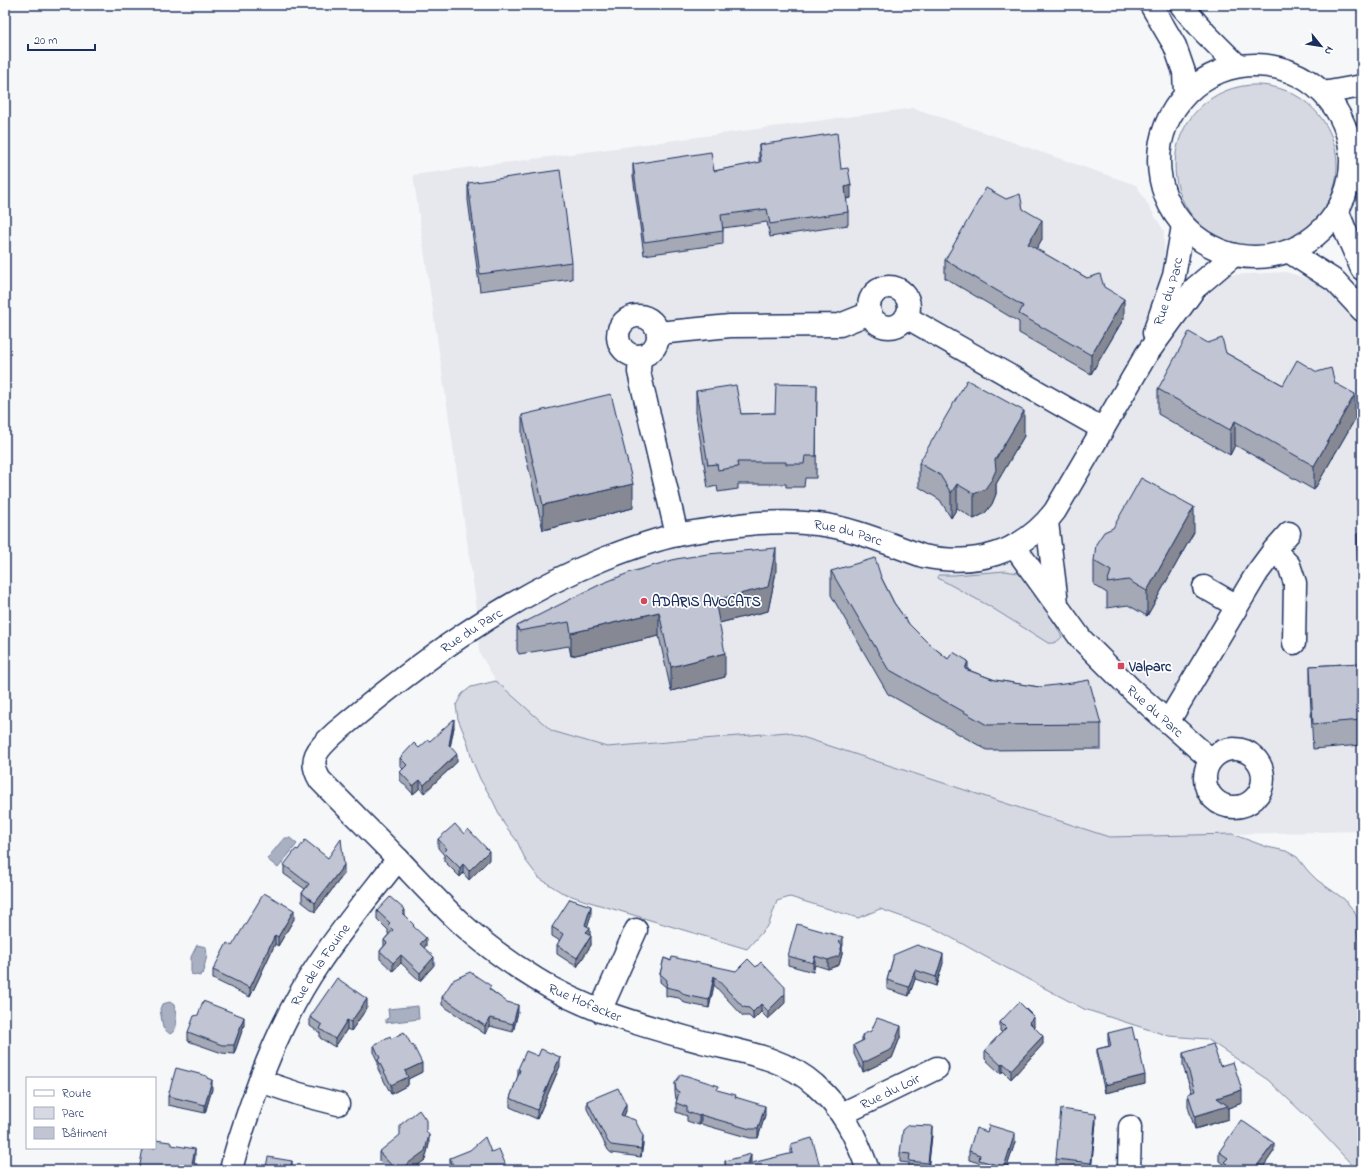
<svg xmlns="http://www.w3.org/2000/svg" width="1367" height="1175" font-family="'Indie Flower',sans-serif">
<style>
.built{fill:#e6e8ee}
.green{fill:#d6d9e2;stroke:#7884a0}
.water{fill:#a9b0c1;stroke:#707c99}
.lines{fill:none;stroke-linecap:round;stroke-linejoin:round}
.minor-casing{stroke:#1b2f5e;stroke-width:25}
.major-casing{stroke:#1b2f5e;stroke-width:25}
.minor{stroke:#fff;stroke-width:22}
.major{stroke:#fff;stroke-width:22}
.wall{fill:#a5a9b5;stroke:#1b2f5e}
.shaded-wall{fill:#868994;stroke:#1b2f5e}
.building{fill:#c0c4d3;stroke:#1b2f5e}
.poi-dot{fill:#d1495b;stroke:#fff;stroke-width:1.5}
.labels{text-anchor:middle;stroke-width:3.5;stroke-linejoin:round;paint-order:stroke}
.street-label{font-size:14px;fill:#1b2f5e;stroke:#fff}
.poi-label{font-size:14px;font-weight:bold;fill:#1b2f5e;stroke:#fff;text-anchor:start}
</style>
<rect width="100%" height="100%" fill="#f6f7f9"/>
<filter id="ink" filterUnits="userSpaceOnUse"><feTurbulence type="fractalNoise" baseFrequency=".025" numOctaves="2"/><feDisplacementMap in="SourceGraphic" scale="8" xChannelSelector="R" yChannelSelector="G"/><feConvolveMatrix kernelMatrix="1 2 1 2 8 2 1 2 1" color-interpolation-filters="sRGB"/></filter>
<g filter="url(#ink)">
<!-- built -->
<path class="built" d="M914,108L1136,185L1164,231L1165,278L1141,366L1227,275L1286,272L1317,281L1362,323V831L1109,837L787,732L607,747L552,731L496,681L479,652L477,609L413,175Z"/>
<!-- green -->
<path class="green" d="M1175 166a81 81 0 1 1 162 0a81 81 0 1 1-162 0Z
M1005,571L1018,573L1029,579L1045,604L1062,637C1058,641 1054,644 1048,643L989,606L938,578V575H954Z
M496,681L552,731L607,747L787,732L1109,837L1232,834L1267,847L1286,851L1297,857L1308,871L1317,880L1344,899L1354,911L1357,918V934L1362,947V1170H1359L1354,1167L1308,1118L1268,1080L1207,1039L1169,1036L1084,1009L984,956L934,928L880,909L858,918L790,897L777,901L769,924L747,949L583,900L561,892L539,878L526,861L517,841L504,824L492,799L480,779L472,760L467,741L458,719L456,705L462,694L471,687Z"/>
<!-- water -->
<path class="water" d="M284,838H290L297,844L278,868L267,859Z
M197,945L206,947L207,956L204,967L205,968L203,974L201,973L200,976L191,974V957Z
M170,1002L174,1005C176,1015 180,1029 170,1034L163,1028L160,1009L162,1004Z
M418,1006L419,1019L386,1023V1019L389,1018L388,1009Z"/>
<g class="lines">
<!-- minor casing -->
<g class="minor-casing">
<g id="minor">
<circle cx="889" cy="307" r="20"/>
<circle cx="638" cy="336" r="20"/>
<path d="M906,317L1103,429"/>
<path d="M658,333L730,326L840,325L870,313"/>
<path id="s1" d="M1154,333L1174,276L1183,226"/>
<path d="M640,356L639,372L677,535"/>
<path d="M1047,522L1057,603"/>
<path id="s2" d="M1014,546L1081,639L1131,689L1211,760"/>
<path d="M1274,550L1289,565L1295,583L1294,643"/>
<path d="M1204,587L1237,606"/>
<path d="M1168,722L1257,573L1274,550L1289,533"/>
<circle cx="1234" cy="778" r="29"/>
<path d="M600,1011L636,930"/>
<path d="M260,1081L299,1094L338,1104"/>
<path id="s3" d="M842,1114L937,1068"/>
<path id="s4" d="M231,1170C237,1144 246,1119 255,1094C271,1049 291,1004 319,963C343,927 371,894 398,859"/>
<path id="s5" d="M868,1170C856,1136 843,1109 815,1085C784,1057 741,1052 702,1042C645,1026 586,1011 536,979C510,963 485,945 463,925C440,904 420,882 399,860C373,833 346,807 320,780C307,758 318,749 335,733C417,664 505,598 606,558C629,549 653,540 677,535C689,532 701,531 713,529C747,523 782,520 817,524C854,528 888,544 923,556C975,567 1022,554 1055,511L1146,355L1195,288L1234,255"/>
<path d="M1129,1170L1130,1127"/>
</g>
</g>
<!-- major casing -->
<g class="major-casing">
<path id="major" d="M1151,5L1175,46L1184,72L1185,95
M1181,5L1205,33L1238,66
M1159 161a96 96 0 1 1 192 0a96 96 0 1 1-192 0Z
M1323,93L1362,86
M1337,210L1345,230L1362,269
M1288,251L1335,281L1362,310"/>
</g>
<!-- minor -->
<use href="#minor" class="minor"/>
<!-- major -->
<use href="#major" class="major"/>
</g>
<!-- wall -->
<path class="wall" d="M759,145L841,169L851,198L846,199L848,212V225L770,237L767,222L723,228V244L644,255L633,176V164L714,171L759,163Z
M468,183L572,262V279L480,291L468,200Z
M1023,209L1042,239L1036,249L1087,278L1104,287L1124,318L1091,374L1019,333V322L945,278V260Z
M1208,343L1283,385L1335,383L1355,419L1314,490L1235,445L1230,455L1158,414V389Z
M817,385L816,478H805L804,487H786V484H738V489L718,492L717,486L708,488L696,414V391L741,414L775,413Z
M522,415L633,508L543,530L522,440Z
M1024,436L996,484V494L992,504L985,513L974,519L957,508L951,518L940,500L919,487V463Z
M1194,532L1147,616L1128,605L1107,608V593L1094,585V561Z
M1362,533V625L1357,547V534Z
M831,571L881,577L894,603L909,624L927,642L948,659L968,670L995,680L1039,687L1101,724V749L987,750L888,694L831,595Z
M776,572L768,611L719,623L725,677L671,691L659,636L571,656L569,646L519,654L517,650V626Z
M1362,663V745L1313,749L1310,691V666Z
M454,727L450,747L457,762L424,793L420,788L413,794L400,780V772L403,769L400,766V758L419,748Z
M438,839L489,860L469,880L463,873L460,877L444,861V855L438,848Z
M284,865L344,874L315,912L302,902V893L305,889L284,874Z
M377,911L405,916L414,927L426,946L424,948L434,965L420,981L401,963L393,971L380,959V951L384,946V940L389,934H388V930L377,919Z
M591,915L587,926L590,935L591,945L577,967L557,954V945L560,941L552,936V927Z
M294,919L278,946L275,944L250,997L213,979V970L232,946Z
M843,946L842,947V954L839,965L828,969L815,965L813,972L788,965V956Z
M664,958L785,1003L768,1019L761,1012L753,1020L749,1016H743L714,985L709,1008L685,1003L679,998L666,996V987L660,982V974Z
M893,959L943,963L936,986L915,979L909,996L887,989V980Z
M491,990L518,1012L513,1032L490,1026L485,1034L442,1005V997Z
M367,1008L351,1031L347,1029L335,1047L320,1038V1033L310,1026V1017Z
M1000,1022L1034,1026L1043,1044L1011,1079L1003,1071L1001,1074L985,1059V1050L1002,1032L1000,1031Z
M244,1025L234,1054L222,1053L188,1041V1032Z
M1108,1033L1135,1040L1145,1084L1105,1093L1097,1057V1049L1109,1046L1108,1041Z
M862,1035H901L892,1058L863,1072L854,1054V1045L862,1041Z
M391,1039L422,1072L408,1079V1085L391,1094L378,1069V1062L374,1054V1045Z
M1183,1053L1220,1066L1242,1103L1228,1108V1119L1195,1129L1188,1107V1094L1192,1093L1183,1066Z
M560,1066L537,1119L510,1107V1098L518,1076V1069Z
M675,1083L719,1091L736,1097L765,1115L758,1138H750L701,1124L699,1125L687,1121V1116L676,1112V1103L677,1100L676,1099L675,1092Z
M212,1089L205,1113L168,1105V1096Z
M587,1101L626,1111L624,1116L643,1144L641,1157L611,1153L608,1150L587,1109Z
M1096,1122L1091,1170H1076L1056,1168V1159Z
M932,1135L928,1170H909V1163L900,1162V1153Z
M1015,1142L1006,1170H984L979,1169V1163L969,1160V1151Z
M429,1144L425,1160L411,1170H388L379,1161V1152Z
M791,1144L821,1170H725V1161L751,1164L791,1154Z
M1274,1151L1261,1170H1224V1165L1219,1161V1152Z
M491,1152L505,1170H451L450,1167V1158Z"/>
<!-- shaded-wall -->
<path class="shaded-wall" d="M851,185V198L845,199V187Z
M1042,220V239L1028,263V244Z
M1124,299V318L1091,374V355Z
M1355,394V419L1314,490V466Z
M1024,411V436L996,484V494L992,504L985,513L974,519V494L995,460Z
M1235,421V445L1230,455V430Z
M633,484V508L543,530V505Z
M957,484V508L951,518V493Z
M1194,507V532L1147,616V591Z
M776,548V572L768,611L715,624V600Z
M659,612V636L571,656V633Z
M725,653V677L671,691V667Z
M968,661V686L965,669Z
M454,719V727L449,753V745Z
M457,754V762L424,793V785Z
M420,780V788L413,794V786Z
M489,851V860L469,880V871Z
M463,864V873L460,877V868Z
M344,865V874L315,912V903Z
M591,906V915L585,934V925Z
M294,910V919L278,946V937Z
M405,910V918L402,913Z
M590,928V937L586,932Z
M275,935V944L250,997V988Z
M591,936V945L577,967V958Z
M843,937V946L842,947V954L839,965L828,969V960L839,941Z
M426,938V946L420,952V944Z
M943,954V963L936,986V977Z
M401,955V963L393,971V963Z
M815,956V965L813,972V963Z
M434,957V965L420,981V973Z
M915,970V979L909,996V987Z
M714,976V985L709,1008V1000Z
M785,994V1003L768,1019V1011Z
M367,999V1008L351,1031V1022Z
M761,1004V1012L753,1020V1012Z
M518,1005V1012L513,1032V1024Z
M244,1017V1025L234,1054V1045Z
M1034,1017V1026L1029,1031V1022Z
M490,1018V1026L485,1034V1026Z
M347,1020V1029L335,1047V1039Z
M901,1026V1035L892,1058L863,1072V1063Z
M1043,1036V1044L1011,1079V1070Z
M560,1057V1066L537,1119V1110Z
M422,1063V1072L408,1079V1085L391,1094V1085L405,1071Z
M1003,1063V1071L1001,1074V1065Z
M1145,1075V1084L1105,1093V1085Z
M212,1080V1089L205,1113V1105Z
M1242,1090V1103L1228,1108V1119L1195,1129V1116L1217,1098Z
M626,1104V1111L621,1123V1115Z
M765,1106V1115L758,1138V1129Z
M1096,1114V1122L1091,1170V1163Z
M701,1115V1124L699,1125V1116Z
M932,1126V1135L928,1170V1163Z
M1015,1133V1142L1006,1170H1004V1167Z
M429,1135V1144L425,1160L411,1170H399Z
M643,1136V1144L641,1157V1149Z
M1274,1143V1151L1261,1170H1254Z
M195,1149V1158L193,1170L192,1163Z
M751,1154V1163L749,1170L748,1164Z
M292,1161V1170H290Z"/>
<!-- building -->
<path class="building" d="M837,133L841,169L848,168L851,185L845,187L848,212L770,224L767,209L721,215L723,231L644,242L633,164L711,152L714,171L761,162L759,145Z
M560,170L572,262L480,274L468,183Z
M986,188L1006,199L1020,194L1023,209L1042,220L1028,244L1087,278L1100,274L1104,287L1124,299L1091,355L1019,314L1023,306L945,260Z
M1189,332L1208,343L1222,338L1226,353L1283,385L1297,360L1317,372L1331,368L1335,383L1355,394L1314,466L1235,421L1230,430L1158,389Z
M967,380L1024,411L995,460L996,470L992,479L985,489L974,494L957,484L951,493L940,475L919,463Z
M776,384L817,385L816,456H805L804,464H786V462H737L738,467L718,470L717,464L708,465L696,391L736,385L741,414L775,413Z
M611,394L633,484L543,505L522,415Z
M1141,478L1194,507L1147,591L1128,580L1107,583L1111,571L1094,561L1096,544L1104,532L1113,528Z
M1362,533V612L1357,534Z
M776,548L768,587L715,600L725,653L671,667L659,612L571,633L569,622L519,631L517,626L601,584L631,572L676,559L708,554Z
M875,558L881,577L894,603L909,624L927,642L948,659L953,652L968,661L965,669L995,680L1039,687L1072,683L1089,680L1101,724L987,725L888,669L831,571Z
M1362,663V720L1313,724L1310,666Z
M454,719L449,745L457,754L424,785L420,780L413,786L400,772L407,765L400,758L414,743L419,748L428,740L430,741Z
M455,824L464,834L468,829L489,851L469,871L463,864L460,868L444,852L447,849L438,839Z
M341,839L344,865L315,903L302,893L309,884L284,865L296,849L298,850L305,840L328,858Z
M264,893L294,910L278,937L275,935L250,988L213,970L227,943L232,946Z
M390,897L405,910L402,913L414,925L413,926L426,938L420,944L434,957L420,973L401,955L393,963L380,951L387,943L384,940L393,930L388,925L390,923L377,911Z
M570,899L591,906L585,925L590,928L586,932L591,936L577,958L557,945L563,934L552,927Z
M797,924L843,937L839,941L842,945L839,956L828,960L815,956L813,963L788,956Z
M917,945L943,954L936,977L915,970L909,987L887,980L893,959V955Z
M672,957L736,971L748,959L756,967L761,962L785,987V994L768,1011L761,1004L753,1012L749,1008L743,1007L714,976L709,1000L685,995L679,990L666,987L667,980L660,974L664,958L671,961Z
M470,972L491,986L489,989L507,1002L518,1005L513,1024L490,1018L485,1026L442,997L453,980Z
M337,978L367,999L351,1022L347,1020L335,1039L320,1029L322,1025L310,1017Z
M203,1001L244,1017L234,1045H222L188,1032L194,1016L198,1015Z
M1019,1002L1034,1017L1029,1022L1043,1036L1011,1070L1003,1063L1001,1065L985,1050L1006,1028L1000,1022Z
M877,1018L901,1026L892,1049L863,1063L854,1045L864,1040L862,1035L871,1031Z
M1132,1027L1135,1040L1137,1039L1145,1075L1105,1085L1097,1049L1111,1046L1108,1033Z
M404,1032L412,1046L413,1045L422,1063L405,1071L408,1077L391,1085L378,1060L380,1058L374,1045L390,1036L391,1039Z
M1213,1044L1220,1066L1233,1062L1242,1090L1217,1098L1228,1106L1195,1116L1188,1094L1195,1091L1183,1053Z
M541,1049L560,1057L537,1110L510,1098L520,1070L518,1069L526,1051L538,1056Z
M176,1068L207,1076V1078L212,1080L205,1105L168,1096Z
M681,1074L719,1086L717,1090L736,1095L735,1097L765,1106L758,1129H750L701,1115L699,1116L687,1112V1107L676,1103L679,1092L676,1090L675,1083Z
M618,1088L626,1104L621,1115L635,1120L643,1136L641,1149L611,1145L608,1142L587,1101Z
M1061,1109L1096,1114L1091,1163L1056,1159Z
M419,1110L426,1120V1131L429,1135L425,1151L399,1170H396L379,1152L400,1135V1125Z
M1241,1120L1274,1143L1254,1170H1235L1224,1162L1228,1158L1219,1152Z
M909,1125L932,1126L928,1163L909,1161L910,1154L900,1153L903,1130Z
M989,1125L1015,1133L1004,1167L979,1160L980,1155L969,1151L976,1128L987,1132Z
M485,1137L491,1152L499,1149L505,1163L504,1170H455L450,1158L470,1150Z
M812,1138L821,1170H725H727L725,1161L751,1154L748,1164L793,1153L791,1144Z
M155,1140L170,1142L172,1145L195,1149L192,1163L197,1164L196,1170H139L143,1148H155Z
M268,1157L292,1161L290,1170H256L257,1165L266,1167Z
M1335,1168L1336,1170H1329Z"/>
</g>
<!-- markers -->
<g class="poi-dot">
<circle cx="644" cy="601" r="4"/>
<rect x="1117" y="662" width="8" height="8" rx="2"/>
</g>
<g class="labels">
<!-- street labels -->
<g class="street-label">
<text dy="5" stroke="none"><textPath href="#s1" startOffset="44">Rue du Parc</textPath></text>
<text dy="5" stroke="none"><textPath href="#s5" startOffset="1324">Rue du Parc</textPath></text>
<text dy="5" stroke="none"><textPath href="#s5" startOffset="923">Rue du Parc</textPath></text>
<text dy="5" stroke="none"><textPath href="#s2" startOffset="218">Rue du Parc</textPath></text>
<text dy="5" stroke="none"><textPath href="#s4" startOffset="225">Rue de la Fouine</textPath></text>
<text transform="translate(585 1002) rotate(23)" y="5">Rue Hofacker</text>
<text dy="5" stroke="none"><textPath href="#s3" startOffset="53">Rue du Loir</textPath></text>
</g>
<!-- poi labels -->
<g class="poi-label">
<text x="652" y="606">ADARIS AVOCATS</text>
<text x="1129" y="671">Valparc</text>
</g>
</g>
<!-- margin -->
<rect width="1367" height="1175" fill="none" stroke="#fff" stroke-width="20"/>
<rect x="10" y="10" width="1347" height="1155" fill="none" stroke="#1b2f5e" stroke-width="1.5" filter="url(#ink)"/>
<!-- legend -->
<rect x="26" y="1077" width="130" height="72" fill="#ffffff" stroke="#a4acbf"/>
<rect x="34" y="1090" width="20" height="6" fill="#ffffff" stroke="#a4acbf"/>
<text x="62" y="1097" font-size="12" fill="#1b2f5e">Route</text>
<rect x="34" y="1107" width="20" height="12" fill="#d6d9e2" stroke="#a4acbf"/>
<text x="62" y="1117" font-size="12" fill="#1b2f5e">Parc</text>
<rect x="34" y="1127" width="20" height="12" fill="#c0c4d3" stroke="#a4acbf"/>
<text x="62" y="1137" font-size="12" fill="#1b2f5e">Bâtiment</text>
<!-- north arrow -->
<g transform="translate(1321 46) rotate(120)" stroke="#ffffff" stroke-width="3" paint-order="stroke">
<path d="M0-3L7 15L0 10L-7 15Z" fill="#1b2f5e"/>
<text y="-6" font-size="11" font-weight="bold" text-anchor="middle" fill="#1b2f5e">N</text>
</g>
<!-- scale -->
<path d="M28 44v6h67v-6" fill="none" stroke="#1b2f5e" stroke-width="2"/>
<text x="34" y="44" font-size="12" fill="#1b2f5e" stroke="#ffffff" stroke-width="3" paint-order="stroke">20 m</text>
</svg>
